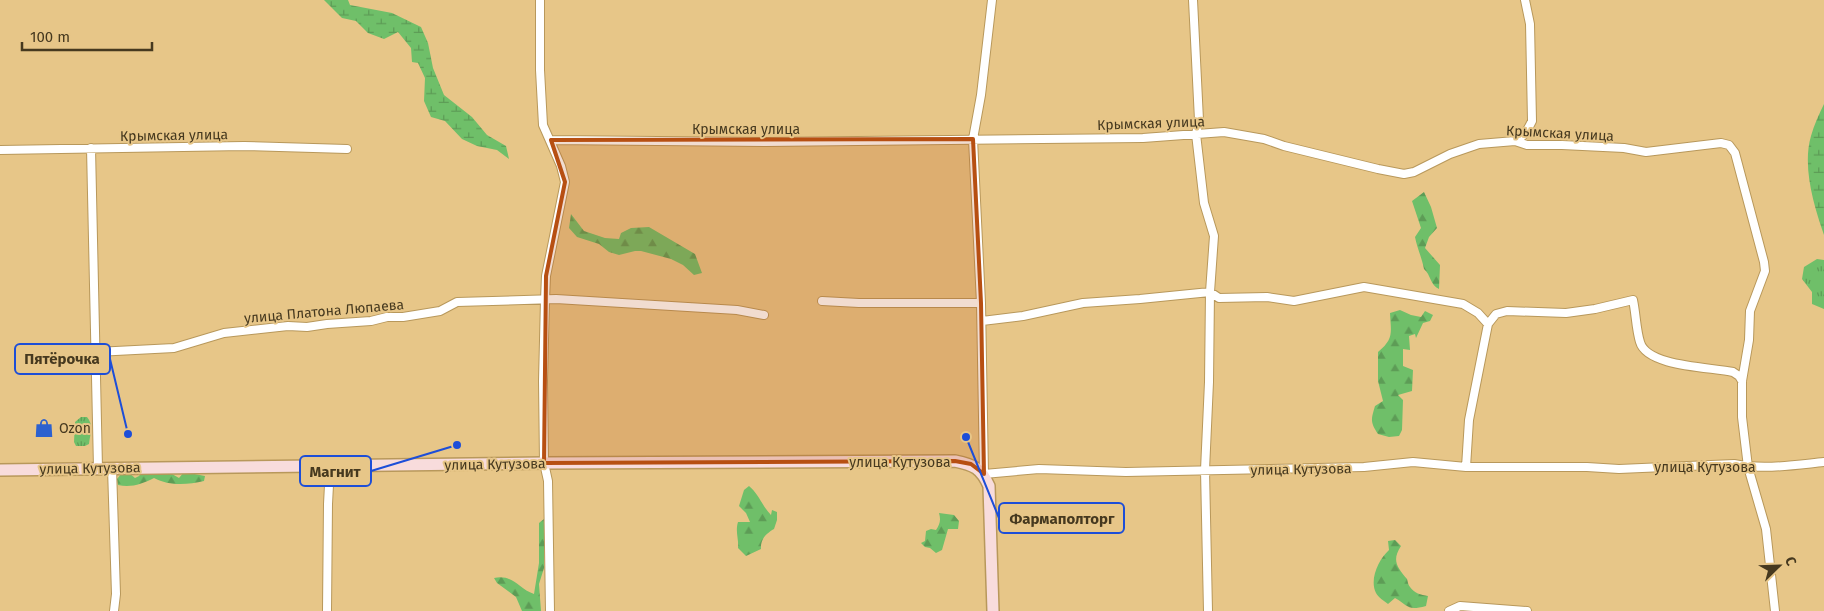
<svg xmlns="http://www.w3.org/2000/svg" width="1824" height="611" font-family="'Fira Sans',sans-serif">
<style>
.grass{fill:url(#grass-tufts)}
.forest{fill:url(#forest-firs)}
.wetland{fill:url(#wetland-marsh)}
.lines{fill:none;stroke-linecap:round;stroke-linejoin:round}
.street-casing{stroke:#b8985b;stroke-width:10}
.secondary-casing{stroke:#b8985b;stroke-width:14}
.street{stroke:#fff;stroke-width:8}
.secondary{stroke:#f8dcdc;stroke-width:11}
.marked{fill:#b74f12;fill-opacity:0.2;stroke:#b74f12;stroke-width:4;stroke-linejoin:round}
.labels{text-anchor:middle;stroke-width:4;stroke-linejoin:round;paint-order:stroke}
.street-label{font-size:14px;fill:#46391f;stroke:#e7c688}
.poi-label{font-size:14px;fill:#46391f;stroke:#e7c688;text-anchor:start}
.leader{fill:none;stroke:#1d4ed8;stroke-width:2}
.callout-dot{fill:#1d4ed8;stroke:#e7c688;stroke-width:2}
.callout{fill:#e7c688;stroke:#1d4ed8;stroke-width:2}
.callout-label{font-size:15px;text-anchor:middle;font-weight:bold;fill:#46391f}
</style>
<defs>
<pattern id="grass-tufts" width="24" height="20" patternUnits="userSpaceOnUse" patternTransform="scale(1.25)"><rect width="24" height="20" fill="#6fbf69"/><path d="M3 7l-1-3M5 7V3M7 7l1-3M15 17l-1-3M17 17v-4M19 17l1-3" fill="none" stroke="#5d9c56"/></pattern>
<pattern id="forest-firs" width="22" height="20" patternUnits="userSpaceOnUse" patternTransform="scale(1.25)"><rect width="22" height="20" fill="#6fbf69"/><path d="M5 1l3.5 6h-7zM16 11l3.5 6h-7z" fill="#5d9c56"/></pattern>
<pattern id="wetland-marsh" width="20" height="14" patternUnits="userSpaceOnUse" patternTransform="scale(1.25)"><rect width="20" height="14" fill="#6fbf69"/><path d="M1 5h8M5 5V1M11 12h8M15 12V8" fill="none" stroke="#5d9c56"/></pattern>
</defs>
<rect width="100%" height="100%" fill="#e7c688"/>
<!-- grass -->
<path class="grass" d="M1817,259L1824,260V309L1812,304V292L1802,279L1804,267Z
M81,417H87C94,425 90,434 89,444L85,446H76L74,442L75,422Z"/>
<!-- forest -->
<path class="forest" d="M1424,192L1431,207L1437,228L1429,237L1425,248L1440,265L1439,289C1430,285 1431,275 1424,269C1422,258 1417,248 1415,237L1421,228L1412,201Z
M571,214L584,231L605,238L619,239L621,233L631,228L649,227L695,254L702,273L694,275L683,265L671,259L641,251H635L619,255L609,252L599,244L577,237L569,228Z
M1400,310L1411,315L1421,317L1425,311L1433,315L1430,321L1423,323L1416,338L1415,334L1409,336L1410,350L1403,349V366L1413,370L1412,391L1398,395L1403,400L1402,430L1399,436L1389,437L1378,434C1370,422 1371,420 1375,406L1383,401L1378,381V352C1394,339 1391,333 1390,313Z
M150,470L172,474L179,478L184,472L205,476L204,481C187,485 169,486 154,478C142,484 131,488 118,485L117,479L121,474L129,473L135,478L139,476L142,472Z
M749,486C759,494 762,506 771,515L772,510L777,512V520L774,529C767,533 760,539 761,549L746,556L738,548C739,539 735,532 738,522H750L746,513L739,506L744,490Z
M939,513L954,515L959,521L958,529H948L942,550L936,553L930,548L925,547L921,543L925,541L926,531L931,529L936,530C940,524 941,520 939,513Z
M544,519V568L539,584L541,611H522L516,597L497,583L494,578C514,574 518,589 534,594L539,563V523Z
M1395,540L1401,546C1391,561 1398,568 1407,579C1408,582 1408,585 1410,587C1414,593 1421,595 1428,596L1426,606C1407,611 1409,606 1395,598L1388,604C1384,601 1378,597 1376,593C1369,579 1379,559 1389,550L1388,541Z"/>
<!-- wetland -->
<path class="wetland" d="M324,0H348L350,5L392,13L421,27L428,43L433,68L444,95L472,117L487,135L506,146L509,159L497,150L477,146L462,139L445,121L431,117L424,101L425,78L418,63L412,62L411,48L398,32L384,39L368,33L356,21L342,18Z
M1824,104V235C1814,206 1802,167 1811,136C1814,125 1819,114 1824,104Z"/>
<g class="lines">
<!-- street casing -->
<g class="street-casing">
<path id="street" d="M540,0V70L543,125L561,166L565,182L546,276L545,300L543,381L544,463L548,481L550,611
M992,0L981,95L973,139L981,303L984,474L1039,469L1126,472L1364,467L1413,462L1466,467H1587L1619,469L1734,464C1763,470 1794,465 1824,462
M1193,0L1199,120L1196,134L1204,203L1214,236L1210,292L1209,382L1205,470L1208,611
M551,140L766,142L1143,138L1224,132L1264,139L1284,146L1378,169L1404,174L1414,172L1450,154L1479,144L1515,141L1527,145H1562L1624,148L1646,152L1721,143L1729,145L1735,153L1764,262L1765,271L1750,311L1749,340L1742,381V417L1748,467L1766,529L1775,611
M1515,141C1524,137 1527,131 1532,121L1530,24L1525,0
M91,148L98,468
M0,150L244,146L347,149
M822,301L859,303H981
M982,321L1023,316L1083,303L1140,299L1210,292L1219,298L1267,297L1294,301L1364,287L1463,304L1478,313L1488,324L1496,314L1507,311L1566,313L1595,309L1633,300C1636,314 1636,329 1640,342C1647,367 1711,367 1733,372L1739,376L1742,381
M96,352L174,348L224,333L288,326L307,327L327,324L371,321L387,317H403L440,311L457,302L556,299L737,310L764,315
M1466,467L1469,420L1488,324
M112,468L116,594L114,611
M327,611L328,504L330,466
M1449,611L1460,606L1527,611"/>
</g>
<!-- secondary casing -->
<g class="secondary-casing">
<path id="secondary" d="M0,470L544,463L955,461C974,465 981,468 989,486L993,611"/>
</g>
<!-- street -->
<use href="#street" class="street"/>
<!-- secondary -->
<use href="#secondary" class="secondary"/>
</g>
<!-- marked area -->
<path class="marked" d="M973,139L981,303L984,474L971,464L955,461L544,463L546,276L565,182L551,140Z"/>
<!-- icons -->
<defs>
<g id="shop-bare" transform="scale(1.5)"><path d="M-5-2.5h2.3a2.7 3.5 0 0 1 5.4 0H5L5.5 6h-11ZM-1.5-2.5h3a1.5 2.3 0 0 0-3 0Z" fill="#2c61cf" stroke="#e7c688" stroke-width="2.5" paint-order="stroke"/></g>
</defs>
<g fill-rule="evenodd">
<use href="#shop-bare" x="44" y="428"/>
</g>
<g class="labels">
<!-- street labels -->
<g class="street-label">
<text transform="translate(1151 123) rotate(-2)" y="5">Крымская улица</text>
<text x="746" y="134">Крымская улица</text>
<text transform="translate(1560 133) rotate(3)" y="5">Крымская улица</text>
<text transform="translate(174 135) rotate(-1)" y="5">Крымская улица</text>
<text transform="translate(324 311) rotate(-5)" y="5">улица Платона Люпаева</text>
<text x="900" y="467">улица Кутузова</text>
<text transform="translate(495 464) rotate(-1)" y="5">улица Кутузова</text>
<text x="1705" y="472">улица Кутузова</text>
<text transform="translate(90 468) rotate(-1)" y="5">улица Кутузова</text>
<text transform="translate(1301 469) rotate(-1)" y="5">улица Кутузова</text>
</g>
<!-- poi labels -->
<g class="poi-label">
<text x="59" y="433">Ozon</text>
</g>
</g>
<!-- callouts -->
<path class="leader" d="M128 434L110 359M457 445L371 471M966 437L999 518"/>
<g class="callout-dot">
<circle cx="128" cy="434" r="5"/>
<circle cx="457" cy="445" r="5"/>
<circle cx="966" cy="437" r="5"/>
</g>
<g class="callout">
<rect x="15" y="344" width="95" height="30" rx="5"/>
<rect x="300" y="456" width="71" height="30" rx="5"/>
<rect x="999" y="503" width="125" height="30" rx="5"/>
</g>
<g class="callout-label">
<text x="62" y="364">Пятёрочка</text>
<text x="335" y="477">Магнит</text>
<text x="1062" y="524">Фармаполторг</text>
</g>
<!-- north arrow -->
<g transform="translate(1779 566) rotate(67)" stroke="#e7c688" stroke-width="4" paint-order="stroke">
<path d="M0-4L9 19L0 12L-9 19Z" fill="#46391f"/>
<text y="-8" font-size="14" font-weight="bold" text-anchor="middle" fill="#46391f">С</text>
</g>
<!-- scale -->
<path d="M22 42v8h130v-8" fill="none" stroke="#46391f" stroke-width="2.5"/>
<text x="30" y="42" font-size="15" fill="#46391f" stroke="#e7c688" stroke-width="4" paint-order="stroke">100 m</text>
</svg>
